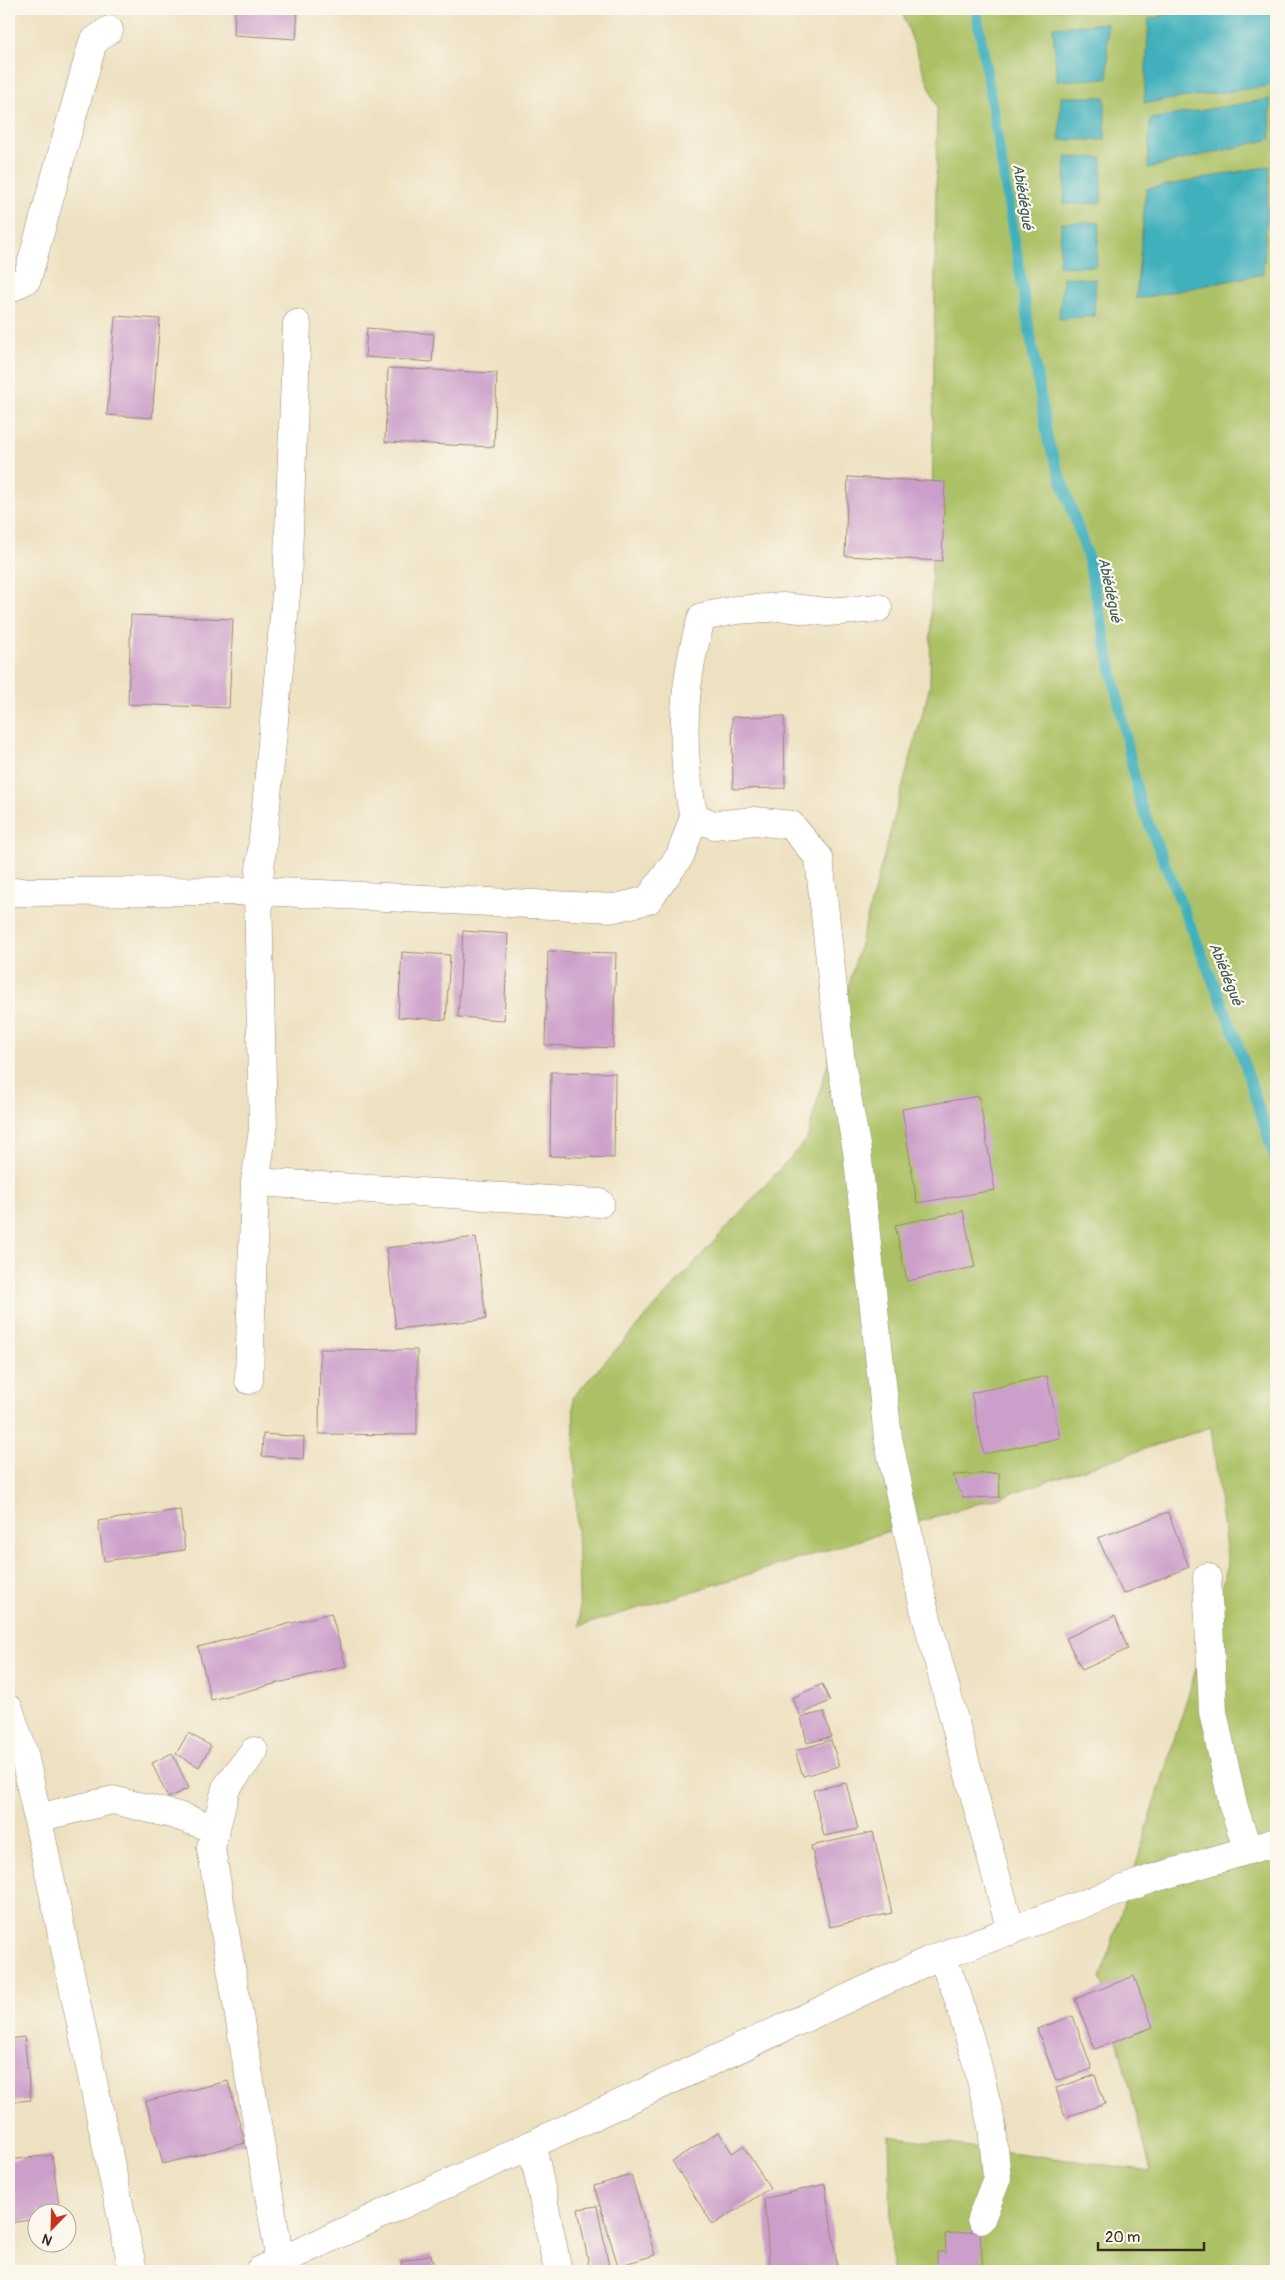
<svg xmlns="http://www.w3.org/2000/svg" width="1285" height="2280" font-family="Pangolin,sans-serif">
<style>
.green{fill:#acc165;stroke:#747642}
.water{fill:#40b0bc;stroke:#3e6d6d}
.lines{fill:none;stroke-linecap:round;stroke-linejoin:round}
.stream{stroke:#40b0bc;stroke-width:11}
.building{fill:#cc9fca}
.minor-casing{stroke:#948670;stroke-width:29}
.tertiary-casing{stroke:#948670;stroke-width:29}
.minor{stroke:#fff;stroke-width:28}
.tertiary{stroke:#fff;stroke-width:28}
.labels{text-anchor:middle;stroke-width:4.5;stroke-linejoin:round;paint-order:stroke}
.water-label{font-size:15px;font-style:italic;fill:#3d5955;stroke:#fbf7ec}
</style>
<rect width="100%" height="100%" fill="#fbf7ec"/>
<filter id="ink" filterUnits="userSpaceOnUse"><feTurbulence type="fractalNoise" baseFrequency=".02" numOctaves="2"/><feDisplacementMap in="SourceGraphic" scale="10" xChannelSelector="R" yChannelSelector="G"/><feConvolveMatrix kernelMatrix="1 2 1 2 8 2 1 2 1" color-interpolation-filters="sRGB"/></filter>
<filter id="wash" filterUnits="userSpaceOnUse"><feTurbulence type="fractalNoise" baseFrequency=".0096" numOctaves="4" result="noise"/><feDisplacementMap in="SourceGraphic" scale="20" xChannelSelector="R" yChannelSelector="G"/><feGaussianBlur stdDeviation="1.12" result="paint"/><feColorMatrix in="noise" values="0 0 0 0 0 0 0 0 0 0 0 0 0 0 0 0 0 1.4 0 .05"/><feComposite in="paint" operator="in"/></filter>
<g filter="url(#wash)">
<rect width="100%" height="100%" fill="#eee1c1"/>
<!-- green -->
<path class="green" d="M901,9H1276V2271H892L889,2136L1151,2171L1101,1978L1228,1565L1211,1427L1000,1497L580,1626L573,1397L807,1139L930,686L937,107Z"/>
<!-- water -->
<path class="water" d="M1188,9H1276V85L1144,103L1149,19Z
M1107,23L1108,78L1057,81L1053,27Z
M1061,97H1105V140H1059Z
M1270,99L1271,139L1148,168L1150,119Z
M1066,157L1102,158L1101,203L1064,204Z
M1270,166L1263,274L1136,299L1146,189Z
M1100,222L1096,266L1059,267L1061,223Z
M1063,277L1096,279L1094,316L1059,319Z"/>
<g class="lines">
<!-- stream -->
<path class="stream" d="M976,9L1048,441L1087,554L1140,803L1235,1035L1276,1161"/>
</g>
<g id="blocks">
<!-- building -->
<path class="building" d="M235,9H298L296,39L234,35Z
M115,316L160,319L152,418L107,415Z
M367,328L434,334L432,362L365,357Z
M388,368L497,373L494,447L385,442Z
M848,477L945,482L942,561L845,556Z
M131,615L233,619L229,708L128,704Z
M784,716L785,788L733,789L732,717Z
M463,931L508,934L504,1020L458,1017Z
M548,951L616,953L613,1048L545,1045Z
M402,952L450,955L446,1020L398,1017Z
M551,1072L615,1073L614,1158L550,1156Z
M979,1096L995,1190L917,1203L902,1109Z
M963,1211L975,1267L907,1281L895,1225Z
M476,1237L486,1319L396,1329L386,1248Z
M320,1349L417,1350V1435L319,1434Z
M1047,1376L1060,1438L984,1454L971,1393Z
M263,1434L304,1437L303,1459L262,1456Z
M999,1473L1000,1497L963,1498L953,1475Z
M180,1510L185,1550L104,1561L98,1521Z
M1168,1512L1189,1567L1123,1594L1098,1538Z
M331,1613L346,1666L211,1700L198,1647Z
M1115,1616L1128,1649L1082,1670L1066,1638Z
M822,1684L830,1701L800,1715L792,1698Z
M824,1712L831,1737L807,1743L801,1717Z
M188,1733L211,1746L199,1767L176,1754Z
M831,1740L839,1766L803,1776L795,1751Z
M172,1753L189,1788L168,1798L152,1763Z
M846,1783L858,1829L824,1836L813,1790Z
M873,1832L892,1913L830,1927L811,1846Z
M1134,1976L1153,2027L1095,2049L1075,1999Z
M1073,2016L1092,2069L1056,2081L1037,2029Z
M24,2037L31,2100L9,2102V2039Z
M1095,2075L1105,2104L1065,2117L1056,2088Z
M228,2081L245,2143L163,2164L146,2101Z
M719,2132L732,2153L743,2146L770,2188L713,2225L672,2161Z
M52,2155L60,2212H38V2219L9,2223V2160Z
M631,2175L655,2255L618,2266L594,2186Z
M825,2184L838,2271H770L764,2199Z
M597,2206L610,2271H590L578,2209Z
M980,2231L983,2271H949L948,2267H937V2252H946L945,2234Z
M431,2254L435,2271H403L401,2262Z"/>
</g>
</g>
<g filter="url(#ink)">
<use href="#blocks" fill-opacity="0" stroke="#948670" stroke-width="1"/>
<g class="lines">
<!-- minor casing -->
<g class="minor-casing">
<path id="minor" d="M9,289L27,279L93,42L109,30
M878,608L827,612L783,607L736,610L702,617C682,683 679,750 694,817L714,825L755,821L791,825L819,858L841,1063L857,1151L888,1438L924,1608L1011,1931
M9,892L258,891L615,908L648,900L680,856L694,817
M255,1182L600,1203
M249,1380L255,1182L263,1130L258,891L287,584L297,324
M1207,1577L1213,1712L1233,1805L1248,1850
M9,1709L24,1754L133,2271
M254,1751L226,1788L211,1848L280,2261
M37,1818L113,1800L175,1815L216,1829
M941,1956L956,1991L978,2067L992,2127L997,2178L981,2219
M532,2144L558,2271"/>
</g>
<!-- tertiary casing -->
<g class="tertiary-casing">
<path id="tertiary" d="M259,2271L930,1960L1151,1879L1276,1842"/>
</g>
<!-- minor -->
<use href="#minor" class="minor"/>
<!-- tertiary -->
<use href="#tertiary" class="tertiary"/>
</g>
</g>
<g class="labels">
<!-- water labels -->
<g class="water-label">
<text transform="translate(1023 197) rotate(81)" y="5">Abiédégué</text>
<text transform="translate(1110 590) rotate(78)" y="5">Abiédégué</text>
<text transform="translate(1226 974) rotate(68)" y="5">Abiédégué</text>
</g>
</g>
<!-- margin -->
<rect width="1285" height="2280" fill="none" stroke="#fbf7ec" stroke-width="30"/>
<!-- north arrow -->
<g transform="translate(52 2228) rotate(203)"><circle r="24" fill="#fbf7ec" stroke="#aea59a"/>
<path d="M0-4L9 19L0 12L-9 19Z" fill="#c8321e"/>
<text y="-8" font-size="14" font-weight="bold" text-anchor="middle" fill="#3b2a1e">N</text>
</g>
<!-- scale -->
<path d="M1098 2242v8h106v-8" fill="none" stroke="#3b2a1e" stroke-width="2.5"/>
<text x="1105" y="2242" font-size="15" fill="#3b2a1e" stroke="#fbf7ec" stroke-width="4" paint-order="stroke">20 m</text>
</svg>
